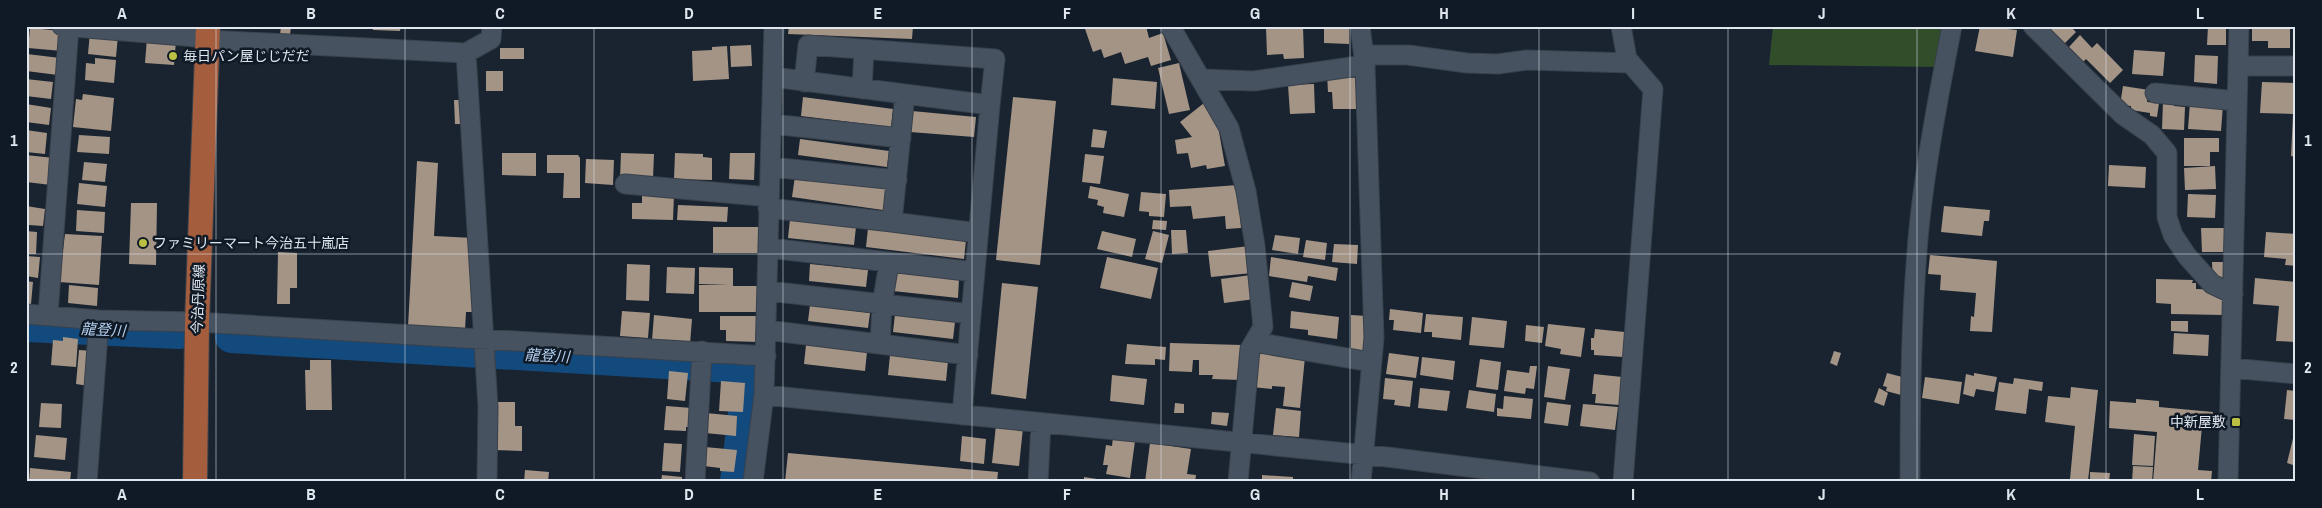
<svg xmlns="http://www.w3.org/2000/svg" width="2322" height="508" font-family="'Archivo Narrow','Noto Sans JP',sans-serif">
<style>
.green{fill:#314d2a}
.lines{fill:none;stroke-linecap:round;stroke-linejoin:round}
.river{stroke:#134a7d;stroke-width:32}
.building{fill:#a49486}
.minor-casing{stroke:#39414b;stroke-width:21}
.major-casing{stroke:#39414b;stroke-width:26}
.minor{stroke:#465260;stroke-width:19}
.major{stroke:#a45d3d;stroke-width:24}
.grid{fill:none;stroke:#dfe6ee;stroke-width:1;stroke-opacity:0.55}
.poi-dot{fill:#bbc045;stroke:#101a26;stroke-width:2}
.labels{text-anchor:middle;stroke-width:5;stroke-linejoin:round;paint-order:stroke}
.poi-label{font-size:14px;fill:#dfe6ee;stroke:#101a26;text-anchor:start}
.street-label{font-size:14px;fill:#dfe6ee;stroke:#101a26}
.water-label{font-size:15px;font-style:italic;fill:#b5d1f0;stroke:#101a26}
.neatline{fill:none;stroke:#dfe6ee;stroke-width:2}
.grid-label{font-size:16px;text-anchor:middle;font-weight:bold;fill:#dfe6ee}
</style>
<rect width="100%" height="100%" fill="#192430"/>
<!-- green -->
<path class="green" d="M1773,26H1944L1938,67L1769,65Z"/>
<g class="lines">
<!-- river -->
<path class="river" d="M26,326L179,333
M231,337L749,368L736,482"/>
</g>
<!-- building -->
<path class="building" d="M281,26H291L290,35H280Z
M373,26H401L400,31L373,30Z
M789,26H913L912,39L788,34Z
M1084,26H1146L1149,38L1163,33L1171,60L1151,66L1148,57L1125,64L1121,52L1104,58L1101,49L1093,52Z
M1303,26L1304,58L1284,59L1283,54L1267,55L1266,27Z
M1324,26H1349V44L1324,43Z
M1980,26L2017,30L2013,57L1975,51Z
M2047,26H2070L2076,32L2064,44Z
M2208,26H2226V45H2207Z
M2252,26H2290V48H2268V41H2252Z
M30,28L63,31L62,51L28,48Z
M90,32L118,35L116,57L88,54Z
M2080,35L2092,48L2097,43L2123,70L2110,83L2086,59L2083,62L2069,47Z
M147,38L176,41L174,65L145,63Z
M751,45L752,66L731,67L730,46Z
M727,46L729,79L693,81L692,51L712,50V47Z
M500,48H524V59H500Z
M2134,50L2165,52L2163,76L2132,74Z
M27,54L60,58L58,75L26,71Z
M2195,55L2218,56L2217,84L2194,82Z
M95,58L116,60L114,83L85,80L86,63L95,64Z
M1179,63L1190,110L1169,114L1158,68Z
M486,71H503V91H486Z
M1358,73L1360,109H1333L1332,92H1328L1327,74Z
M1113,78L1157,82L1155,109L1111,105Z
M26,79L53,82L51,99L26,96Z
M2262,82L2296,83V157L2291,156L2293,114L2260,113Z
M1314,84L1315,113L1290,114L1288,85Z
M2123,86L2149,90L2147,102L2159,103L2157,117L2150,116V113L2131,110V106L2120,105Z
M83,94L114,98L111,131L73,127L76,99L82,100Z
M803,97L893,109L891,127L801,116Z
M1013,97L1056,101L1040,265L996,260Z
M454,100H467V124H455Z
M2163,101L2174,102V106L2185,107L2184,130L2162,129Z
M2190,102L2223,105L2221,131L2188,129Z
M1204,103L1217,120L1225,166L1207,169L1206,165L1191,168L1188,153L1177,154L1175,140L1192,137L1180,122Z
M26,104L51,108L49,125L26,122Z
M912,111L976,117L974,137L910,132Z
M1093,129L1107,131L1104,148L1091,147Z
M26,130L47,133L45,154L26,152Z
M79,135L110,137L109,154L77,152Z
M2184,138H2219V152H2210V166H2184Z
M800,139L889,151L887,167L798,155Z
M502,153H536V176L502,175Z
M621,153L654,154L653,179H620Z
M675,153L703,154V157L712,158V180L674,179Z
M730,153H755L754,180L729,179Z
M1085,154L1104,156L1100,184L1082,182Z
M26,155L54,158L51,185L26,182Z
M547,155H578L580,158V198H563L564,173H547Z
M586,159L614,160L613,185L585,183Z
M417,161L438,163L434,236L473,238V312H466L465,330L408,327Z
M84,162L107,164L105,182L82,180Z
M2109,165L2146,167L2145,188L2108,186Z
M2215,166L2216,189L2185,190L2184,168Z
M795,176L886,189L883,210L792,197Z
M79,183L107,186L105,207L77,204Z
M1238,185L1241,228L1226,229L1225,216L1193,219L1191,206L1170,207L1169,190Z
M1090,186L1129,194L1124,217L1103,213L1104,207L1097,205L1098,200L1088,198Z
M1141,192L1166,194L1164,217L1149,216V212L1139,211Z
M642,194L674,195L673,220L632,219V203H642Z
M2188,194L2216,195L2215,218L2187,217Z
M131,203H157L156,265L129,264Z
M678,205L728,207L727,222L677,220Z
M26,206L45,209L43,226L29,225L26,222Z
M1944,206L1990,210L1989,221H1984L1982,236L1941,232Z
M77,210L105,212L104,233L76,231Z
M790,219L856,227L854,245L788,238Z
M1153,220L1167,221L1166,230L1152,229Z
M713,227H759V253H713Z
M868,228L966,240L964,259L866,247Z
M2201,228H2224V252H2202Z
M1171,230H1186L1188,253L1172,254Z
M26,231L37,232L36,254H26Z
M1102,231L1136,239L1132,257L1097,249Z
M1153,231L1169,235L1162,263L1145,259Z
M2266,232L2296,234V266L2285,265L2286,259L2264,257Z
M65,234L102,236L99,285L59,282Z
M1275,235L1300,238L1298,254L1272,250Z
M1306,240L1327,243L1325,260L1303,257Z
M1334,244L1358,245L1357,264L1332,262Z
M1249,246L1252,273L1211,277L1208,251Z
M278,252L297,253V288H290V304H277Z
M1930,255L1997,261L1992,332L1970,331L1971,316L1974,317L1976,293L1940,290L1941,275L1928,274Z
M26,256L40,257L38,278L26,276Z
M1107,257L1158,268L1151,299L1100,288Z
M1271,257L1338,268L1336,281L1308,276L1307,282L1269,276Z
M2212,262H2225V279L2213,280Z
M627,264L650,265L649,301L626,300Z
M810,264L868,270L866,287L809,281Z
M667,267L695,268L694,294L666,293Z
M699,267L733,268V286H760V312H699V285H729L699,284Z
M895,273L959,279L958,298L893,291Z
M1251,275L1255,299L1224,303L1221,279Z
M2255,278L2296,282V342L2276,341L2279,306L2253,304Z
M2156,279L2193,280L2192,283H2196V289L2224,290L2223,315L2171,314V304L2156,303Z
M26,281L33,282L31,304H26Z
M1292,282L1313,286L1310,301L1289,297Z
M1002,283L1038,287L1026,399L991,394Z
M69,285L98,288L97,306L68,303Z
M810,305L870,313L868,328L808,321Z
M1390,309L1423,313L1421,333L1393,330L1394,320H1389Z
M622,311L650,313L648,338L620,336Z
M1291,311L1339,317L1337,339L1308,335V330L1290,328Z
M895,314L955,322L953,339L893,332Z
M1426,314L1463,317L1461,340L1432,337V332H1424Z
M654,315L692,319L690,344L652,340Z
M1351,315L1367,316L1366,351H1351Z
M720,316H760L759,342L726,341V330H720Z
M1472,317L1507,321L1504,348L1469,345Z
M2171,321H2188V332L2171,331Z
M1548,324L1585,328L1581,357L1560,354L1561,349L1545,346Z
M1526,325L1544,327L1542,343L1525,341Z
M1595,329L1625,332L1623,357L1594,355V350H1591V338H1594Z
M2174,333L2209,335L2208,356L2173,354Z
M63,337L78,339L76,367L51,365L53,340L63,341Z
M1170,343L1242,345L1241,380L1212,379L1213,375H1199V360H1193L1192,372L1169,371Z
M1127,344L1166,347L1165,360L1155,359V365L1125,364Z
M806,345L867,352L865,371L804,364Z
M79,350L92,351L89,386L76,384Z
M1834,351L1841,353L1837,366L1830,363Z
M1256,352L1305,357L1300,408L1283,406L1285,387L1272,386V389L1252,387Z
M1389,353L1419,357L1416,378L1386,374Z
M890,355L948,361L946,381L888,375Z
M1422,357L1455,361L1453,380L1420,375Z
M1480,359L1501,362L1498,390L1476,387Z
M310,360H331L332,410H306L305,370H310Z
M1530,366H1537L1534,389L1526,388L1525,394L1504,391L1507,370L1529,373Z
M1548,366L1570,369L1565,400L1544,397Z
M669,371L688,373L685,401L667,399Z
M1887,373L1906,378L1901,395L1886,391L1887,387L1883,386Z
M1974,373L1997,377L1994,392L1976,389L1974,397L1963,394L1966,374L1974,376Z
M1594,374L1622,377L1619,405L1595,403L1596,394H1592Z
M1112,375L1147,379L1144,405L1110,401Z
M1925,377L1962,382L1959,404L1922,398Z
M1385,378L1413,381L1410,407L1394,405L1395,400L1383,399Z
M2014,378L2043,382L2042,391L2029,389L2026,414L1995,410L1999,382L2013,384Z
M721,381L745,383L743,412L719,411Z
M2071,387L2098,390L2088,481L2070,479L2075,426L2045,422L2048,396L2070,398Z
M1420,388L1450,391L1447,411L1418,408Z
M1879,388L1888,393L1884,406L1874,402Z
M1469,390L1496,394L1494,412L1466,408Z
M2287,390L2296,391V420L2284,419Z
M1504,396L1533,399L1531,419L1497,416V408L1503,409Z
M2136,399L2159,401V407L2213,412L2211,427L2202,426L2198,470L2212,471L2211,482H2153L2157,432L2109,428L2110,401L2136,403Z
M493,402H515V426H522V451L492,450Z
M1547,402L1571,405L1568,426L1544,423Z
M41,403L62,404L61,428L39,427Z
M1175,403L1184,404V413H1174Z
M1583,404L1618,407L1615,430L1580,426Z
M666,406L692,408L690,427H686V431L664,430Z
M1276,408L1301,411L1299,437L1273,435Z
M1212,412L1229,413L1227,426L1211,424Z
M706,413L737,416L736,436L705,433Z
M996,425L1023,428L1019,466L992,463Z
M2295,430H2296V466L2287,463Z
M2134,434L2155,436L2153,466L2132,465Z
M36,435L67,438L65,460L34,457Z
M962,436L986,439L984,464L960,461Z
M1113,437L1135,441L1130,478L1106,474L1108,465H1103L1106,445L1112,446Z
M664,443L682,444L680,472L662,471Z
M1150,443L1191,449L1187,474L1196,475L1195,482H1145Z
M705,447L737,450L734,472L720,471V468L704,466Z
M788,453L998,472L997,482H785Z
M2133,466L2153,467L2152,482H2132Z
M30,468L71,472L70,482H29Z
M525,470L549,472L548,482H524Z
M2090,472L2110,473L2109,482H2090Z
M662,475L682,477V482H661Z
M1262,475L1293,477V482H1262Z
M1084,477L1110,481V482H1084Z"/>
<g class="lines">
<!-- minor casing -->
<g class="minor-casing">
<path id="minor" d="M62,26L197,37L208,40L466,53L488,407L487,482
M1170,26L1229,128L1246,191L1255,246L1263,327L1250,349L1238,482
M1360,26L1365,65L1374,338L1361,482
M1621,26L1627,59L1653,89L1623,482
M2033,26L2123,115L2152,135L2167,153V217L2173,235L2187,256L2212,284L2233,294
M466,53L491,39L492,26
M1364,55H1408L1467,63L1498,64L1527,60L1631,63
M2238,66H2296
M773,77L990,105L962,415
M1201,79L1254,81L1365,65
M804,82L808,45L995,59L990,105
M862,89L864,49
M2155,93L2237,101
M905,94L892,222L978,233
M772,124L901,138
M771,167L897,180
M625,184L769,197
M768,208L892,222
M769,248L975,272
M768,291L971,314
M26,314L99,320L197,322L766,356
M48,315L69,26
M766,330L968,355
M1254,342L1371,362
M880,344L882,305L889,263
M2231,368L2296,374
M764,395L1387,457L1590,482
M87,482L99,320
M695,482L702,351
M753,482L764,395L774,26
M1038,482L1041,423
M1910,482C1910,398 1911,312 1919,228C1926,160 1939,93 1952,26
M2228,482L2239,26"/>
</g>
<!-- major casing -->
<g class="major-casing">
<path id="major" d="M195,482L197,322L208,26"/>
</g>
<!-- minor -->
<use href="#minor" class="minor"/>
<!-- major -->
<use href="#major" class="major"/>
</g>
<!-- grid -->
<path class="grid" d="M216,26V482M405,26V482M594,26V482M783,26V482M972,26V482M1161,26V482M1350,26V482M1539,26V482M1728,26V482M1917,26V482M2106,26V482M26,254H2296"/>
<!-- markers -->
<g class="poi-dot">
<circle cx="173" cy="56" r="5"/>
<circle cx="143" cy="243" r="5"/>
<rect x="2231" y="417" width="10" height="10" rx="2.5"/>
</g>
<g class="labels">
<!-- poi labels -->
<g class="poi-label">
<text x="183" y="61">毎日パン屋じじだだ</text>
<text x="153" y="248">ファミリーマート今治五十嵐店</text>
<text x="2226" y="427" text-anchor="end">中新屋敷</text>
</g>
<!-- street labels -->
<g class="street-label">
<text transform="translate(198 299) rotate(-88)" y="5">今治丹原線</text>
</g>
<!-- water labels -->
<g class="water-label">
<text transform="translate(103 330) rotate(3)" y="5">龍登川</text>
<text transform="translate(547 356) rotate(3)" y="5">龍登川</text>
</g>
</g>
<!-- border -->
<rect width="2322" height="508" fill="none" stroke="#101a26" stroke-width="55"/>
<rect x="28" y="28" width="2266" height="452" class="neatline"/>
<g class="grid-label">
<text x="122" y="19">A</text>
<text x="311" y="19">B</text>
<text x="500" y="19">C</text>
<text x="689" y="19">D</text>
<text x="878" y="19">E</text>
<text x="1067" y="19">F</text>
<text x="1255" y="19">G</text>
<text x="1444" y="19">H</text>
<text x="1633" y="19">I</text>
<text x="1822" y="19">J</text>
<text x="2011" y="19">K</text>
<text x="2200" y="19">L</text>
<text x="14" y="146">1</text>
<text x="2308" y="146">1</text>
<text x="14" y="373">2</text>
<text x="2308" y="373">2</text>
<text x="122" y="500">A</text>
<text x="311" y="500">B</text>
<text x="500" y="500">C</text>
<text x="689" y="500">D</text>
<text x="878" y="500">E</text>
<text x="1067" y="500">F</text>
<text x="1255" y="500">G</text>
<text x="1444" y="500">H</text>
<text x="1633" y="500">I</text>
<text x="1822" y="500">J</text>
<text x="2011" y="500">K</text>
<text x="2200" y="500">L</text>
</g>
</svg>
